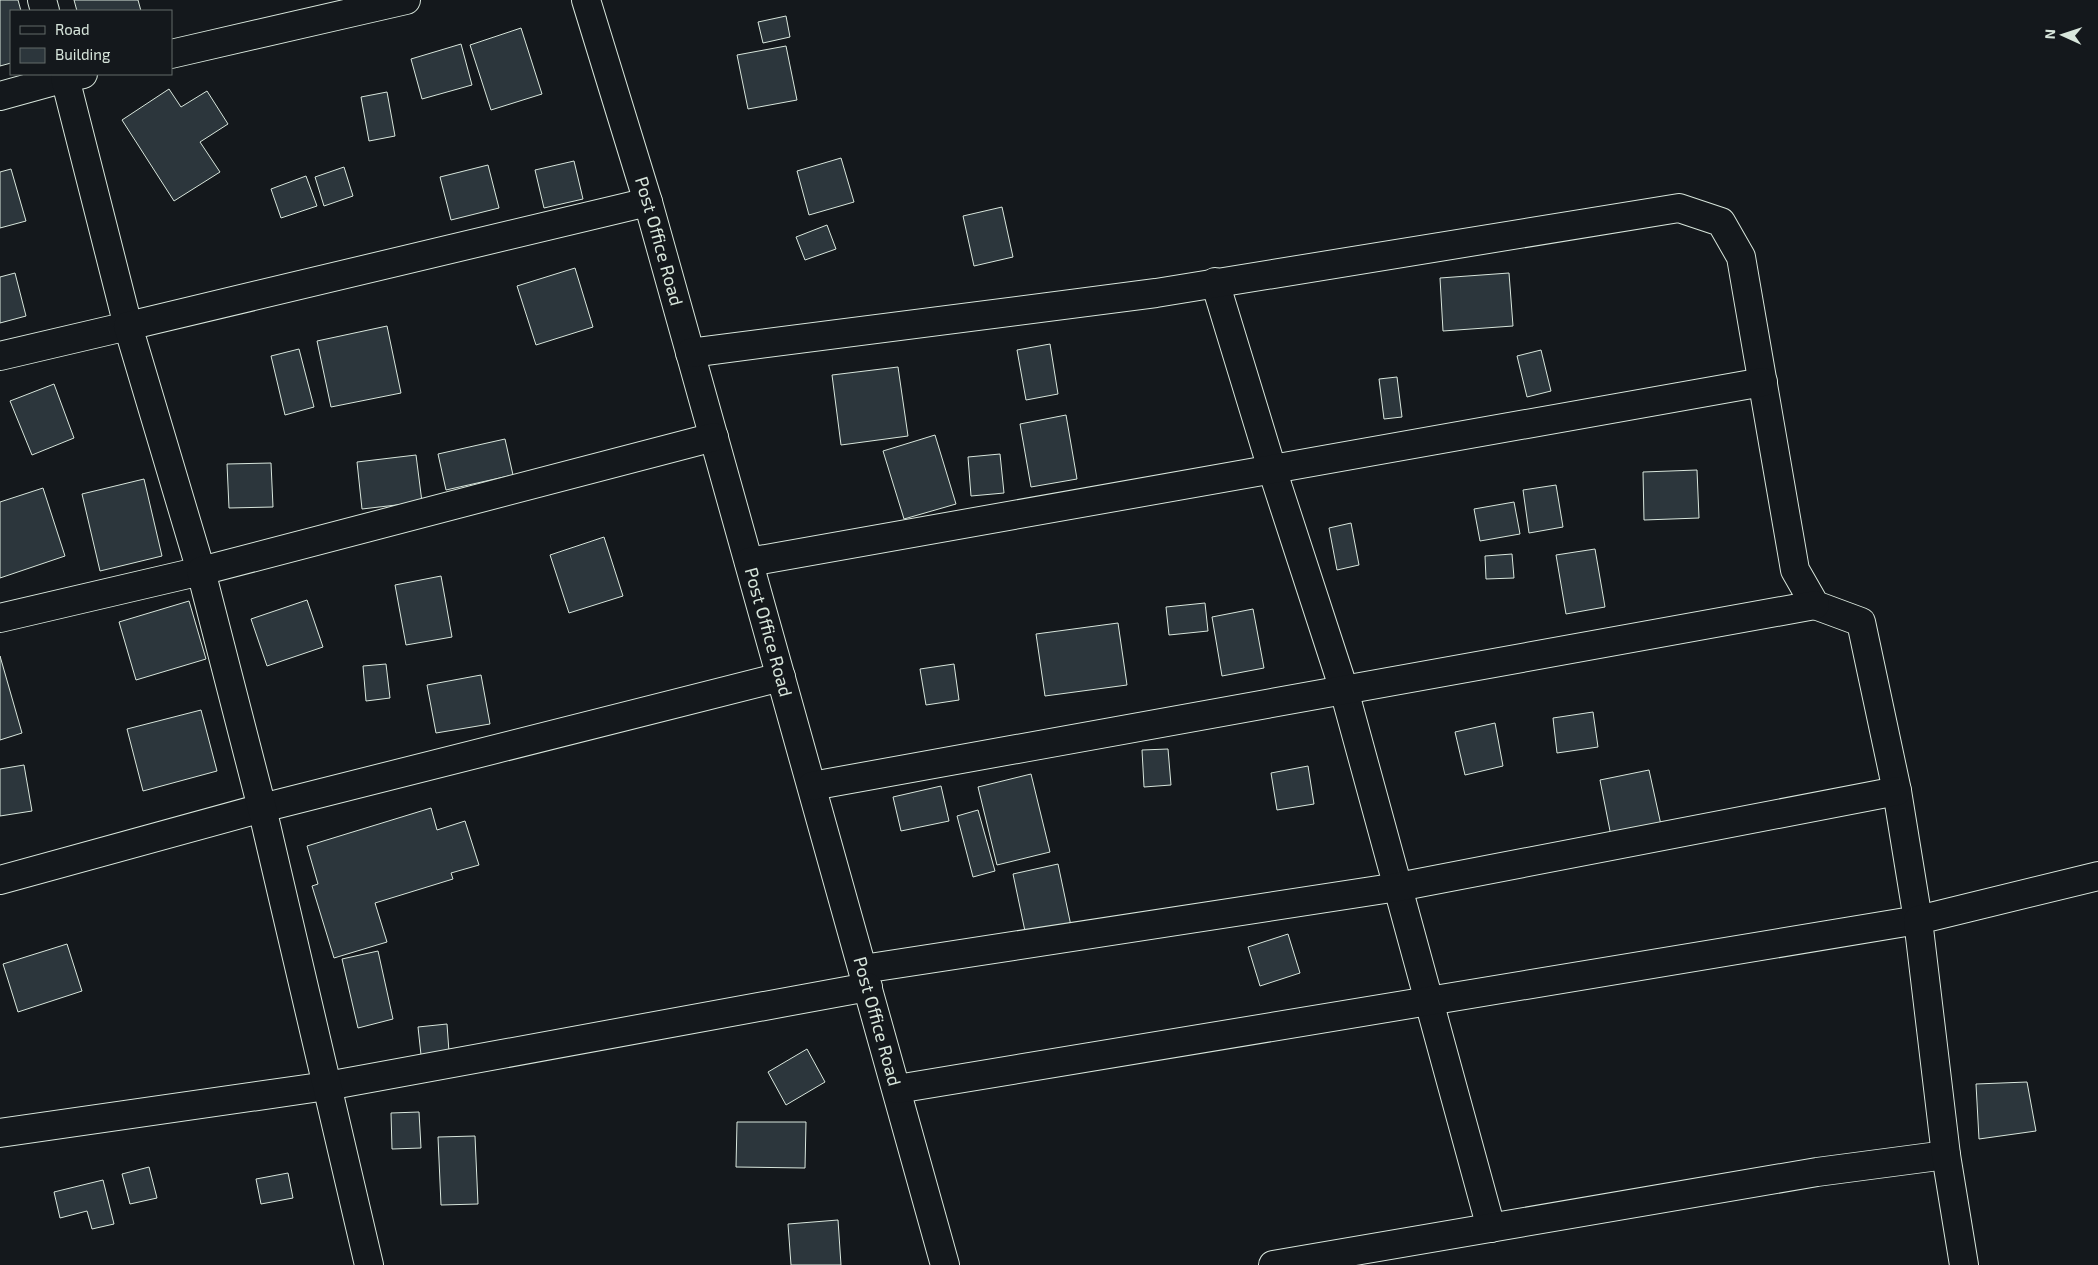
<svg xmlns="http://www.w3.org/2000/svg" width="2098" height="1265" font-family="'Exo 2',sans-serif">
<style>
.building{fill:#2c363c;stroke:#d8e6dc}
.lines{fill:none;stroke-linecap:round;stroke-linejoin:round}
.minor-casing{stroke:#d8e6dc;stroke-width:30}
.minor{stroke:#14181c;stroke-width:28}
.labels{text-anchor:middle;stroke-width:4;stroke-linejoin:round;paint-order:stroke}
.street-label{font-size:18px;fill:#d8e6dc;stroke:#14181c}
</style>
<rect width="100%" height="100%" fill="#14181c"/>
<!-- building -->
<path class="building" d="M0,0H18L21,11H11V63L0,66Z
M74,0H138L141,11H77Z
M786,16L790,37L763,43L758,22Z
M521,28L542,94L491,110L470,45Z
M461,44L472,85L422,99L411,59Z
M786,46L797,100L748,109L737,55Z
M169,89L181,107L207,91L228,124L200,142L220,172L174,201L122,120Z
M387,92L395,136L369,141L361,97Z
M841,158L854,202L809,215L797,171Z
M574,161L583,199L544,208L535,170Z
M488,165L499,208L451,220L440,177Z
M344,167L353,196L324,206L315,177Z
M11,169L26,221L0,228V172Z
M306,176L317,206L281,218L271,189Z
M1002,207L1013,257L974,266L963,216Z
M827,225L836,249L805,260L796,237Z
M575,268L593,327L536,345L517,286Z
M15,273L26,316L0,323V277Z
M1509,273L1513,326L1443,331L1440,278Z
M387,326L401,393L331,407L317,341Z
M1050,344L1058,394L1026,400L1017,350Z
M299,349L314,407L285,415L271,356Z
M1541,350L1551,391L1527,397L1517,356Z
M898,367L908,436L841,445L832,375Z
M1397,377L1402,417L1384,419L1379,379Z
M54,384L74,438L32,455L10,401Z
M1066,415L1077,479L1031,487L1020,424Z
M935,435L956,504L904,519L883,451Z
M505,439L513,475L446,490L438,454Z
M1000,454L1004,493L971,496L968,457Z
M416,455L422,502L362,509L357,462Z
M271,463L273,507L229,508L227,464Z
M1697,470L1699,518L1644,520L1643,472Z
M144,479L162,556L100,571L82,494Z
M1556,485L1563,527L1529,533L1523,490Z
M43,488L65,556L0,578V502Z
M1514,502L1520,534L1480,541L1474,509Z
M1351,523L1359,565L1337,570L1329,528Z
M604,537L623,596L569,613L550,555Z
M1595,549L1605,607L1566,614L1556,555Z
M1512,554L1514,578L1486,579L1485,556Z
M441,576L452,637L406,645L395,585Z
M307,600L323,647L267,666L251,619Z
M189,601L206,659L136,680L119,622Z
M1205,603L1208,631L1169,635L1166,607Z
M1253,609L1264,668L1222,676L1212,617Z
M1118,623L1127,685L1045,696L1036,634Z
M0,656L22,733L0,740Z
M386,664L390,698L366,701L363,666Z
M954,664L959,700L926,705L920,669Z
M481,675L490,724L436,733L427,685Z
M201,710L217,771L143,791L127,729Z
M1593,712L1598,747L1557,753L1553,718Z
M1495,723L1503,766L1465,775L1455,732Z
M1168,749L1171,785L1144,787L1142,750Z
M24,765L32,811L0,816V769Z
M1308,766L1314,804L1277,810L1271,773Z
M1649,770L1661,825L1611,836L1600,780Z
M1031,774L1050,852L997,865L978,787Z
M941,786L949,821L901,831L893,797Z
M431,808L437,830L465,821L479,865L451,873L453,879L375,903L387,942L334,958L312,886L318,884L307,846Z
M978,810L995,871L973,877L957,816Z
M1058,864L1071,926L1026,936L1013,874Z
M1288,934L1300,973L1260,986L1248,947Z
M67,944L82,991L18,1012L3,964Z
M378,951L393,1019L358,1028L342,959Z
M447,1024L449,1052L421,1055L418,1027Z
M807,1049L825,1082L786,1105L768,1072Z
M2027,1082L2036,1131L1979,1139L1976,1084Z
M419,1112L421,1148L392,1149L391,1113Z
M737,1122H806L805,1168L736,1167Z
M475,1136L478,1204L441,1205L438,1137Z
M149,1167L157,1198L130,1204L122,1174Z
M288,1173L293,1198L261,1204L256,1179Z
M103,1180L114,1224L92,1229L87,1211L60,1218L54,1192Z
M838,1220L841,1265H791L788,1224Z"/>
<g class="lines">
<!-- minor casing -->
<g class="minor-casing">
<g id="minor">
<path d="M42,0L45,11"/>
<path id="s1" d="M586,0L648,202L945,1265"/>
<path d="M171,54L406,0"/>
<path d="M0,96L65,78L64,74"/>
<path d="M1215,282L1272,469L1344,690L1491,1228"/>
<path d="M690,353L1156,293L1679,208L1721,222L1741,257L1795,570L1815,605L1861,622L1897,791L1918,920L897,1089"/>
<path d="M0,356L128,326L65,78L83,74"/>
<path d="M749,562L1763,382"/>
<path d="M0,618L201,571L128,326L648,202"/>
<path d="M812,786L1815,605"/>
<path d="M0,880L262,808L781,677"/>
<path d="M863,969L1398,887L1897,791"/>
<path d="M0,1133L327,1086L868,987"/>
<path d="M369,1265L262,808L201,571L714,437"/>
<path d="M1273,1265L1817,1172L1946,1155"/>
<path d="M1964,1265L1946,1155L1918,920L2098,876"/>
</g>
</g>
<!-- minor -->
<use href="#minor" class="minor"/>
</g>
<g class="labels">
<!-- street labels -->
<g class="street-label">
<text dy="6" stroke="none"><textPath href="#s1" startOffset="252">Post Office Road</textPath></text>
<text dy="6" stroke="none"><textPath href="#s1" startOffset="658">Post Office Road</textPath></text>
<text dy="6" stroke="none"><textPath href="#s1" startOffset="1062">Post Office Road</textPath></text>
</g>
</g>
<!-- legend -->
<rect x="10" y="10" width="162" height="65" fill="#14181c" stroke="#626a69"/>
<rect x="20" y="26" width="25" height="8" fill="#14181c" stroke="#626a69"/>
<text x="55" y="35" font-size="15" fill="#d8e6dc">Road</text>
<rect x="20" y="48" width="25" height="15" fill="#2c363c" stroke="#626a69"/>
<text x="55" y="60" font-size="15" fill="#d8e6dc">Building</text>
<!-- north arrow -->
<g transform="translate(2063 35) rotate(273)" stroke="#14181c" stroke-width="4" paint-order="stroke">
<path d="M0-4L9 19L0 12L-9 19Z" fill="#d8e6dc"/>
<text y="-8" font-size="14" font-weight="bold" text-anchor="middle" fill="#d8e6dc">N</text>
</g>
</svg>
